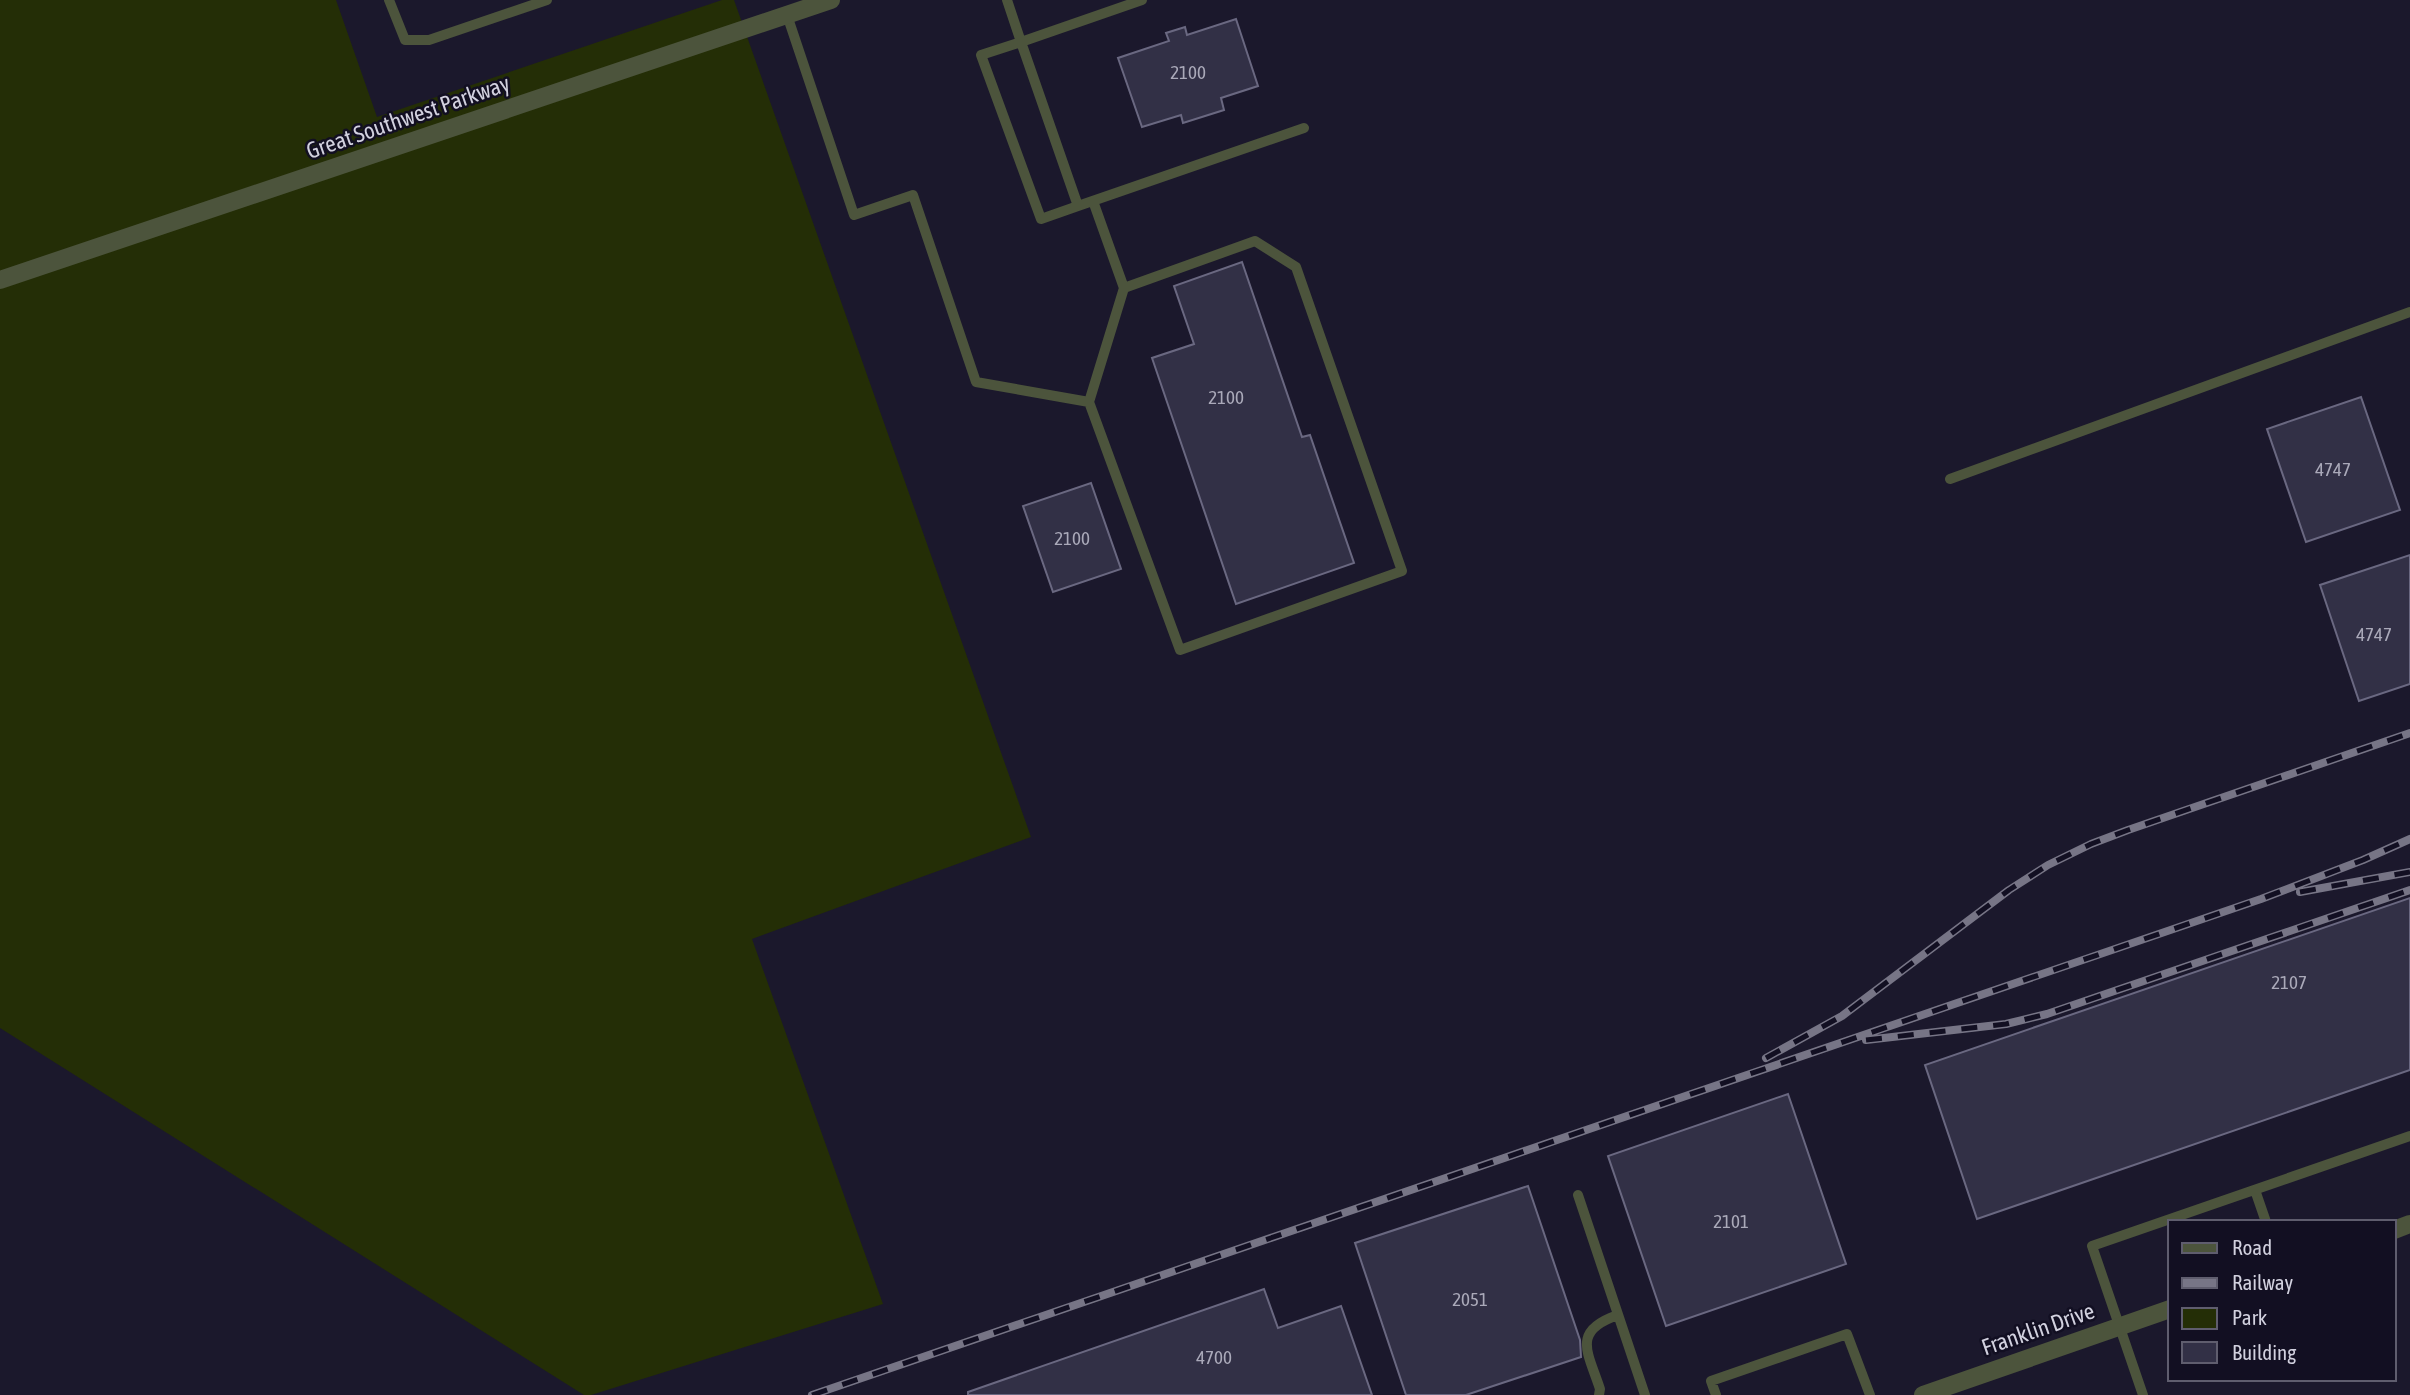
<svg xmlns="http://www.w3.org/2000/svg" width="2410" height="1395" font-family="'Asap Condensed',sans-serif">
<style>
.green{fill:#242e06}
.building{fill:#323046;stroke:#6a6881;stroke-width:2}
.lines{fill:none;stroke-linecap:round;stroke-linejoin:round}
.service{stroke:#4c543c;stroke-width:10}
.minor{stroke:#4c543c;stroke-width:18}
.tertiary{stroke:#4c543c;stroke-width:18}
.rail-casing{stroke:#777586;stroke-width:8}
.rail{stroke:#120f22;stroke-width:5;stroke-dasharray:16;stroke-linecap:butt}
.labels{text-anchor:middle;stroke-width:5;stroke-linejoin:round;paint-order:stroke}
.number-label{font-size:19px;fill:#aaa9b9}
.street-label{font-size:23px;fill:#d2d1df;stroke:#120f22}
</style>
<rect width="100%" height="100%" fill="#1b182c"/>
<!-- green -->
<path class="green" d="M0,0H336L377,117L722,0H734L1031,837L752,939L883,1304L591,1395H584L0,1028Z"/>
<!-- building -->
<path class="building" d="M1236,19L1258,86L1221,98L1224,110L1183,123L1181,115L1142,127L1118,58L1169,41L1166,33L1185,27L1187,35Z
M1242,262L1302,437L1310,435L1354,563L1236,604L1152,358L1194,344L1174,286Z
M2361,397L2400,510L2306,542L2267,429Z
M1091,483L1121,569L1053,592L1023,506Z
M2410,555V684L2359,701L2320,585Z
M2410,898V1070L1977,1219L1925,1065Z
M1788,1094L1846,1264L1666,1326L1608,1156Z
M1528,1186L1580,1340L1581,1357L1466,1395H1406L1355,1243Z
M1264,1289L1278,1328L1341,1306L1372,1395H968V1392Z"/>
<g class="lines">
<!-- service -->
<path class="service" d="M389,0L405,40H429L547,0
M1007,0L1021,42L1142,0
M787,15L854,215L913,195L976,382L1089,402
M1093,201L1124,288L1255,241L1296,267L1402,571L1180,650L1089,402L1124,288
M1078,206L1041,219L981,55L1021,42L1078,206L1304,128
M1950,479L2410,312
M2255,1190L2266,1222
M1578,1195L1645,1395
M1599,1395L1600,1389C1588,1352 1571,1331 1618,1315
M1716,1395L1711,1381L1847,1334L1870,1395
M2143,1395L2092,1246L2410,1136"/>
<!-- minor -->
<path class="minor" d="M2394,1230L2410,1224
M1923,1395L2170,1309"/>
<!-- tertiary -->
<path class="tertiary" d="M0,280L831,0"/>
<!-- rail casing -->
<g class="rail-casing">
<path id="rail" d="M2300,892L2410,872
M1866,1040L2006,1024L2047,1014L2410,890
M1766,1058L1842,1016L2009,890L2048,865L2091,844L2128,830L2410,733
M812,1395L2261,899L2363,860L2410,839"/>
</g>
<!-- rail -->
<use href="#rail" class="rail"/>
</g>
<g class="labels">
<!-- number labels -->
<g class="number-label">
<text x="1188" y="79">2100</text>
<text x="1226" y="404">2100</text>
<text x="2333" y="476">4747</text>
<text x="1072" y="545">2100</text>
<text x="2374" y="641">4747</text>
<text x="2289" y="989">2107</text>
<text x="1731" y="1228">2101</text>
<text x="1470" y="1306">2051</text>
<text x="1214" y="1364">4700</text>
</g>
<!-- street labels -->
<g class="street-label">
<text transform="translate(408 117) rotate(-19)" y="8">Great Southwest Parkway</text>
<text transform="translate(2038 1329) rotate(-19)" y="8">Franklin Drive</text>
</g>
</g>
<!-- legend -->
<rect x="2168" y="1220" width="228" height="161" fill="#120f22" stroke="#5f5d6e" stroke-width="2"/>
<rect x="2182" y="1243" width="35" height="10" fill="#4c543c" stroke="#5f5d6e" stroke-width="2"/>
<text x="2232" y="1255" font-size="21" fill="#d2d1df">Road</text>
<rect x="2182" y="1278" width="35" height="10" fill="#777586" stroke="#5f5d6e" stroke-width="2"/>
<text x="2232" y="1290" font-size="21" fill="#d2d1df">Railway</text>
<rect x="2182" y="1308" width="35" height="21" fill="#242e06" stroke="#5f5d6e" stroke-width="2"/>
<text x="2232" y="1325" font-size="21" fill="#d2d1df">Park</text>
<rect x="2182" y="1342" width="35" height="21" fill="#323046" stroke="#5f5d6e" stroke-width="2"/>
<text x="2232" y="1360" font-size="21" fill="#d2d1df">Building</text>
</svg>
